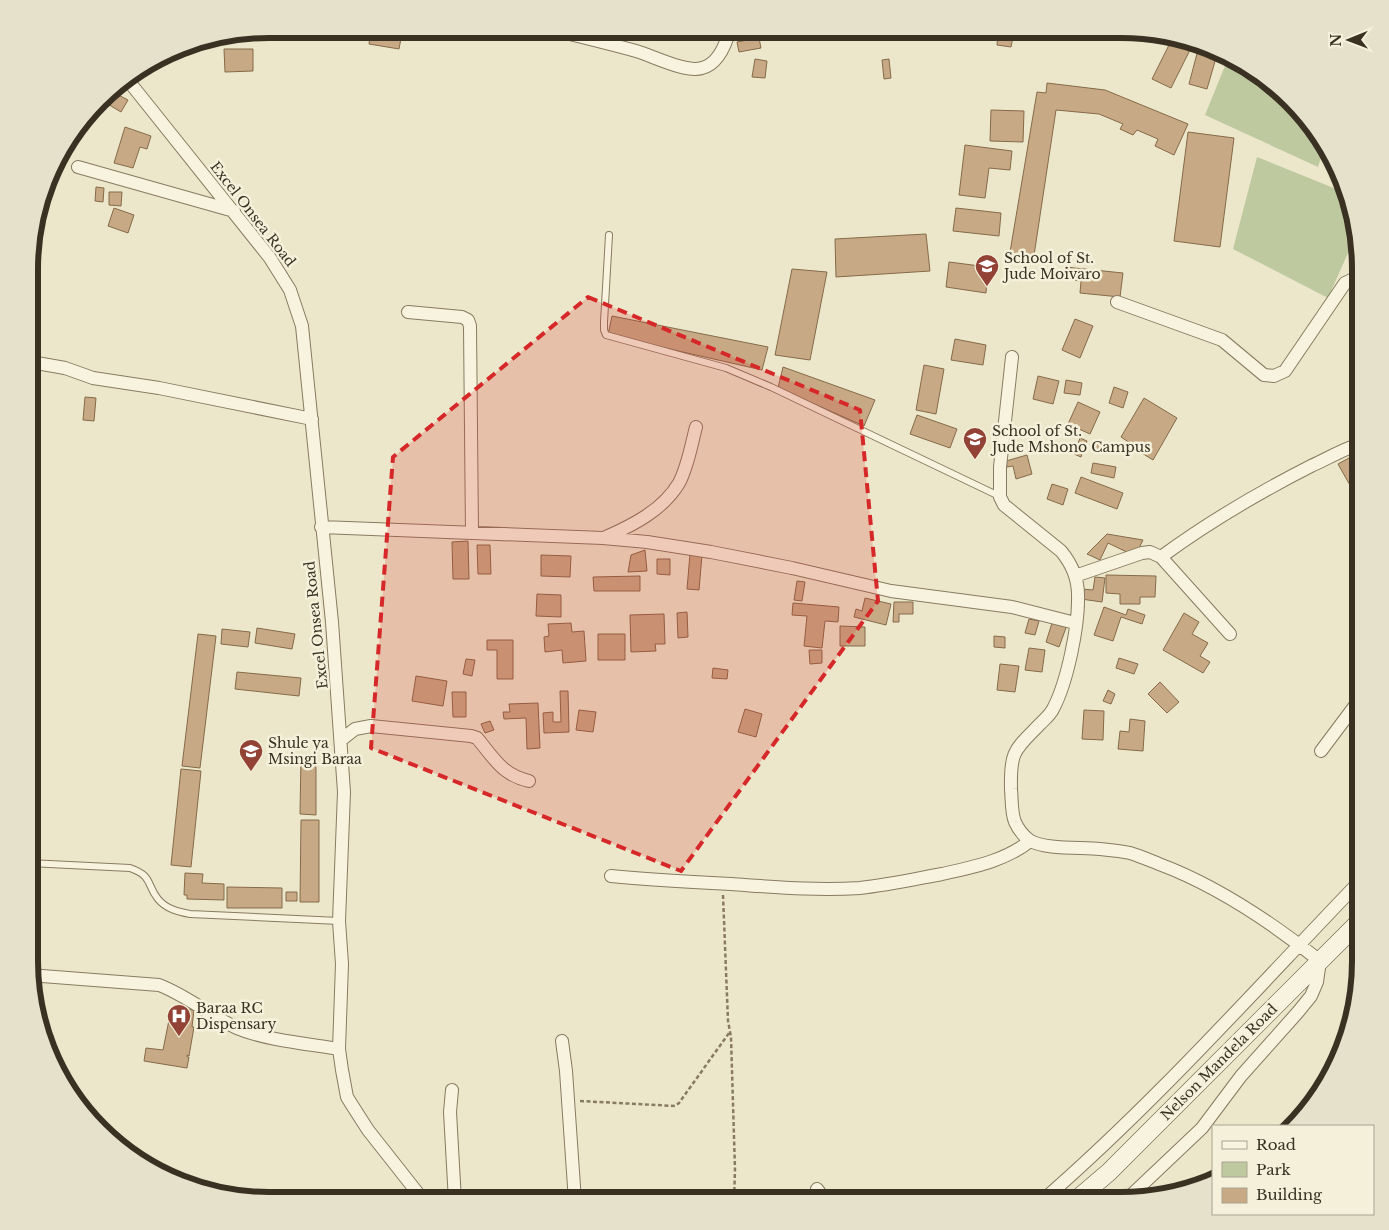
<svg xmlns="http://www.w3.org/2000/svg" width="1389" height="1230" font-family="'Libre Baskerville',serif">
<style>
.green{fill:#bec9a0}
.building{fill:#c7aa85;stroke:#856a48}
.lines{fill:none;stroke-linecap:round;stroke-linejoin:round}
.lane-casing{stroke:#887b61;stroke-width:8}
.street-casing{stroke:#887b61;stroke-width:14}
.secondary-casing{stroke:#6a5d43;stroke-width:19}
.path{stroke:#887b61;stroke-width:2.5;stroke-dasharray:4 2.5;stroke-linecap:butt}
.lane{stroke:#f7f3de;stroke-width:6}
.street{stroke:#f7f3de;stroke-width:12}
.secondary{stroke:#f7f3de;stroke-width:18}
.marked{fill:#d62828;fill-opacity:0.2;stroke:#d62828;stroke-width:4;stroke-dasharray:10 6;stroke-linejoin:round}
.labels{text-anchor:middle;stroke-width:5;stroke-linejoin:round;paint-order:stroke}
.street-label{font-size:14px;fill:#3a3123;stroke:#f4f0da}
.poi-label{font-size:14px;fill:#3a3123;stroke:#f4f0da;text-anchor:start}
.rim{fill:none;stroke:#3a3123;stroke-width:6}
</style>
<rect width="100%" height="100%" fill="#ece7cb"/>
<!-- green -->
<path class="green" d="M1229,56L1301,110L1324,148L1318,167L1205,115Z
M1257,157L1346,193L1356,235L1328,298L1233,249Z"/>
<!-- building -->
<path class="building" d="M371,29H396V32L402,33L399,49L369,44Z
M799,29H817L808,38Z
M998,34L1013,37L1011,47L997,45Z
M759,38L761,48L739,52L737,42Z
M1172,39L1193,44L1171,88L1152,79Z
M1199,46L1218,51L1207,89L1189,84Z
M224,49H253V71L225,72Z
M755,59L767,61L765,78L752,77Z
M889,59L891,78L884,79L882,60Z
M1047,83L1105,90L1188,124L1174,155L1155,146L1158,139L1137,130L1133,135L1120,129L1123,124L1099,114L1056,110L1033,262L1009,258L1037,92L1046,93Z
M109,90L128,100L121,112L101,100Z
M991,110L1024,111L1023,142L990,141Z
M125,127L151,136L147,149L140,147L133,168L114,163Z
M1188,132L1234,138L1220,247L1174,241Z
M965,145L1012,151L1010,170L989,168L985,198L959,195Z
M96,187L104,188L103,202L95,201Z
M109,192H122L121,206L109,205Z
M114,208L134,215L128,233L108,226Z
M956,208L1001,213L999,236L953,231Z
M926,234L930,271L836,277L835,239Z
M949,262L988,267L986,293L946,287Z
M1065,267L1123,273L1120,297L1080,293L1081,281L1063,279Z
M792,269L827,272L810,360L775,355Z
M612,316L768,347L762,370L608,335Z
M1075,319L1093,326L1080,358L1062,350Z
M955,339L986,345L983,365L951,360Z
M924,365L944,369L936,414L916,410Z
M783,367L875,400L864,426L778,388Z
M1038,376L1059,381L1053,404L1033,399Z
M1066,380L1082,383L1080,395L1064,393Z
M1114,387L1128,392L1123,408L1109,403Z
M85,397L96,398L94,421L83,420Z
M1144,398L1177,418L1153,460L1129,445L1130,443L1121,437Z
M1078,402L1100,412L1090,434L1068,424Z
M917,415L957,429L950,448L910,434Z
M1080,438L1087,441L1081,457L1074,454Z
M1096,439L1104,443L1099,452L1091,448Z
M1027,455L1032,474L1016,479L1013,466L1007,467L1006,461Z
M1349,458L1360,478V503L1338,464Z
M1093,463L1116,467L1114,478L1091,473Z
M1081,477L1123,493L1117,509L1075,493Z
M1052,484L1068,489L1063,505L1047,499Z
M1107,534L1143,540L1135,556L1108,543L1100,560L1087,554Z
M468,541L469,579H453L452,542Z
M477,545H490L491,574H478Z
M1354,548H1360V565H1354Z
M645,550L647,571L628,572L631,555Z
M690,554L702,555L699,590L687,589Z
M541,555L571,556L570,577L541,576Z
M657,559H670V575L657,574Z
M1106,575L1156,576L1155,597H1140V604H1120V594L1106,593Z
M640,576V591H594L593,577Z
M1095,577L1105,578L1102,602L1081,599L1082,589L1093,590Z
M797,581L805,582L802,601L794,600Z
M537,594L561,595V617L536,616Z
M865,598L891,604L886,625L854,617L856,609L862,611Z
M894,602H913V614H899V622H893Z
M793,603L839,607L838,622L825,621L822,648L804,646L807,616L792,615Z
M1104,607L1126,615L1128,609L1145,615L1142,624L1121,617L1113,641L1094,635Z
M687,612L688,637L678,638L677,613Z
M1184,613L1199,622L1192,634L1208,643L1200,656L1210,662L1203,673L1163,650Z
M664,614L665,644H655L656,651L631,652L630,615Z
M1029,619L1039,621L1035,635L1025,633Z
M1053,620L1067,625L1059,647L1046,642Z
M571,623L572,632L584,631L586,661L563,663L562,650L545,652L544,637L549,636L548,624Z
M840,626L865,627V646H840Z
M257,628L295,634L292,649L255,643Z
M222,629L250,632L248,647L221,644Z
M198,634L216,636L200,768L182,766Z
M598,634H625V660H598Z
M994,636L1005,637V648L994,647Z
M487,640H513V679H497V650H487Z
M1029,648L1045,650L1042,672L1025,670Z
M809,650H822V663L810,664Z
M1119,658L1138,664L1134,674L1116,668Z
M466,659L475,660L472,676L463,674Z
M1000,664L1019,666L1015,692L997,690Z
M713,668L728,670L727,679L712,678Z
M237,672L301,678L299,696L235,689Z
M416,676L447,681L443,706L412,701Z
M1160,682L1179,702L1167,713L1148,694Z
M1108,690L1115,694L1111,704L1103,701Z
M560,691H568L569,732L544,733L543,713L553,712V722H561Z
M452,692H466V717H453Z
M538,703L540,748L527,749L526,718L504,719L503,712H510L509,704Z
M745,709L762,714L756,737L738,732Z
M579,710L596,712L593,732L576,730Z
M1084,710L1104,711L1103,740L1082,739Z
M1130,719L1145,721L1143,751L1118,749L1120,731L1129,732Z
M490,721L494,730L485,733L481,724Z
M301,756H316V815L300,814Z
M181,769L201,771L191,867L171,865Z
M301,820H319V902H300Z
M185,873L203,874L202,883L224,884V900L187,899V895H184Z
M227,887L282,888V908H227Z
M286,892H297V901H286Z
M178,1007L194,1010L192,1027H194L189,1056L187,1055V1057H189L187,1068L144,1061L146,1048L163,1050L170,1015L176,1016Z"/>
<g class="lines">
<!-- lane casing -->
<g class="lane-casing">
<path id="lane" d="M609,235L604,322V330L606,335L726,368L771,387L999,496
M29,863L130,868C153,876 146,884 158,899C166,909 179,912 190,914L339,921"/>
</g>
<!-- street casing -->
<g class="street-casing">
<path id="street" d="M549,29C578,36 607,43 636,51C653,56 686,73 702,68C718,64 726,44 730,29
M127,79L270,258L290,290L302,326L332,622L344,792L339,921L342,964L339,1049L342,1070L347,1097L352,1105L368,1130L424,1201
M78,167L234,211
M1117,302L1222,340L1264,375L1274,376L1285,371L1345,283L1360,276
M408,312L462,317L468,320L470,326L472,533
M1012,357L1000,467V497L1004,505L1061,551C1071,563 1078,578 1078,595C1079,626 1067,683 1053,709C1050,715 1045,719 1040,724C1015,750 1010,750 1011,789C1012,799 1011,812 1015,822C1018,829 1024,836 1029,840C1044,850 1082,847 1100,849C1110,850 1121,851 1130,853C1140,856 1149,860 1159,864C1218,886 1271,922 1320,961L1317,982L1311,996L1298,1012L1241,1076L1202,1128L1125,1201
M31,362L65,368L93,378L159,388L312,419
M321,527L603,538L647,542L711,552L792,568L891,591L1012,607L1075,623
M606,537C633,525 663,510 679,483C688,466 691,446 696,427
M1161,557C1210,521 1256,494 1311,466C1327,459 1343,449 1360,444
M1075,576L1142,553L1150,552L1161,557L1230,634
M341,740L355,729L371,726L471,736L477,738C494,758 502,775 529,781
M1321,751L1360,699
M611,876C651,880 691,882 731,884C774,887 817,891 860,888C888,885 915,879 942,874C973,867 1005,861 1030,841
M29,975L159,985C188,996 210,1016 237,1028C265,1040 309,1044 339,1049
M562,1041L566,1071L575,1201
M452,1090L450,1112L455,1201
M817,1189L826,1201
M1042,1201C1156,1102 1256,989 1360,881"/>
</g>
<!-- secondary casing -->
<g class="secondary-casing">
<path id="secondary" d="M1075,1201L1109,1172L1360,921"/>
</g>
<!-- path -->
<path class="path" d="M723,895L728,1021L731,1037L735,1170L734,1201
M580,1101L675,1106L679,1103L729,1033"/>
<!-- lane -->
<use href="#lane" class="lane"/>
<!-- street -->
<use href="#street" class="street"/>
<!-- secondary -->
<use href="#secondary" class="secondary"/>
</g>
<!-- marked area -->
<path class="marked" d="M588,297L860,410L878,601L681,871L371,748L393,457Z"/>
<!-- icons -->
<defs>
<g id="school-pin" transform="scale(1.25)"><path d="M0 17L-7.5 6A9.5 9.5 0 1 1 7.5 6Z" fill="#924335" stroke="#f4f0da"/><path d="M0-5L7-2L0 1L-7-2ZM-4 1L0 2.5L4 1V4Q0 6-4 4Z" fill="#fff"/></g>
<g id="hospital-pin" transform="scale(1.25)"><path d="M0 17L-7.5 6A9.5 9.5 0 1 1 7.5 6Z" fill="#924335" stroke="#f4f0da"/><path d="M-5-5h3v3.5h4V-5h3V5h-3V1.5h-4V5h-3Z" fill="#fff"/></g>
</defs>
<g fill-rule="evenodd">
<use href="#school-pin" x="987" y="266"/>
<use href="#school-pin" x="975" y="439"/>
<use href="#school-pin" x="251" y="751"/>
<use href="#hospital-pin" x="179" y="1016"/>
</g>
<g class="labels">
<!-- street labels -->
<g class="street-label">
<text transform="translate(253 214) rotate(52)" y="5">Excel Onsea Road</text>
<text transform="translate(316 625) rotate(-96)" y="5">Excel Onsea Road</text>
<text transform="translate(1219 1062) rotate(-45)" y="5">Nelson Mandela Road</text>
</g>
<!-- poi labels -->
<g class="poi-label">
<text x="1004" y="263">School of St.<tspan x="1004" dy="16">Jude Moivaro</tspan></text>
<text x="992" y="436">School of St.<tspan x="992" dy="16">Jude Mshono Campus</tspan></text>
<text x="268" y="748">Shule ya<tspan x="268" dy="16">Msingi Baraa</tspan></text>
<text x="196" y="1013">Baraa RC<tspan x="196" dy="16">Dispensary</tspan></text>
</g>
</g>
<!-- crop -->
<path d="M0 0H1389V1230H0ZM269 38H1121A231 231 0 0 1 1352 269V961A231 231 0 0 1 1121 1192H269A231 231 0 0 1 38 961V269A231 231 0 0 1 269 38Z" fill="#e5e1cb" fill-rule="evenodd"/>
<path class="rim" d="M269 38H1121A231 231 0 0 1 1352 269V961A231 231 0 0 1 1121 1192H269A231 231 0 0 1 38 961V269A231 231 0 0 1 269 38Z"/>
<!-- legend -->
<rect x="1212" y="1125" width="162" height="90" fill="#f4f0da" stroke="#aaa491"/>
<rect x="1222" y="1141" width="25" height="8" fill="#f7f3de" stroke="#aaa491"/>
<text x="1256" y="1150" font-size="15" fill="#3a3123">Road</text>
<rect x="1222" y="1162" width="25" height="15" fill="#bec9a0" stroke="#aaa491"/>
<text x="1256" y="1175" font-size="15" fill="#3a3123">Park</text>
<rect x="1222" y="1188" width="25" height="15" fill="#c7aa85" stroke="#aaa491"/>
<text x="1256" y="1200" font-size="15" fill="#3a3123">Building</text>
<!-- north arrow -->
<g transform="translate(1349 40) rotate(269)" stroke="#f4f0da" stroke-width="4" paint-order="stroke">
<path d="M0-4L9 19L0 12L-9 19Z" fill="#3a3123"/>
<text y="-8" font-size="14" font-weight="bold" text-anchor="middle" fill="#3a3123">N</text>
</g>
</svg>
